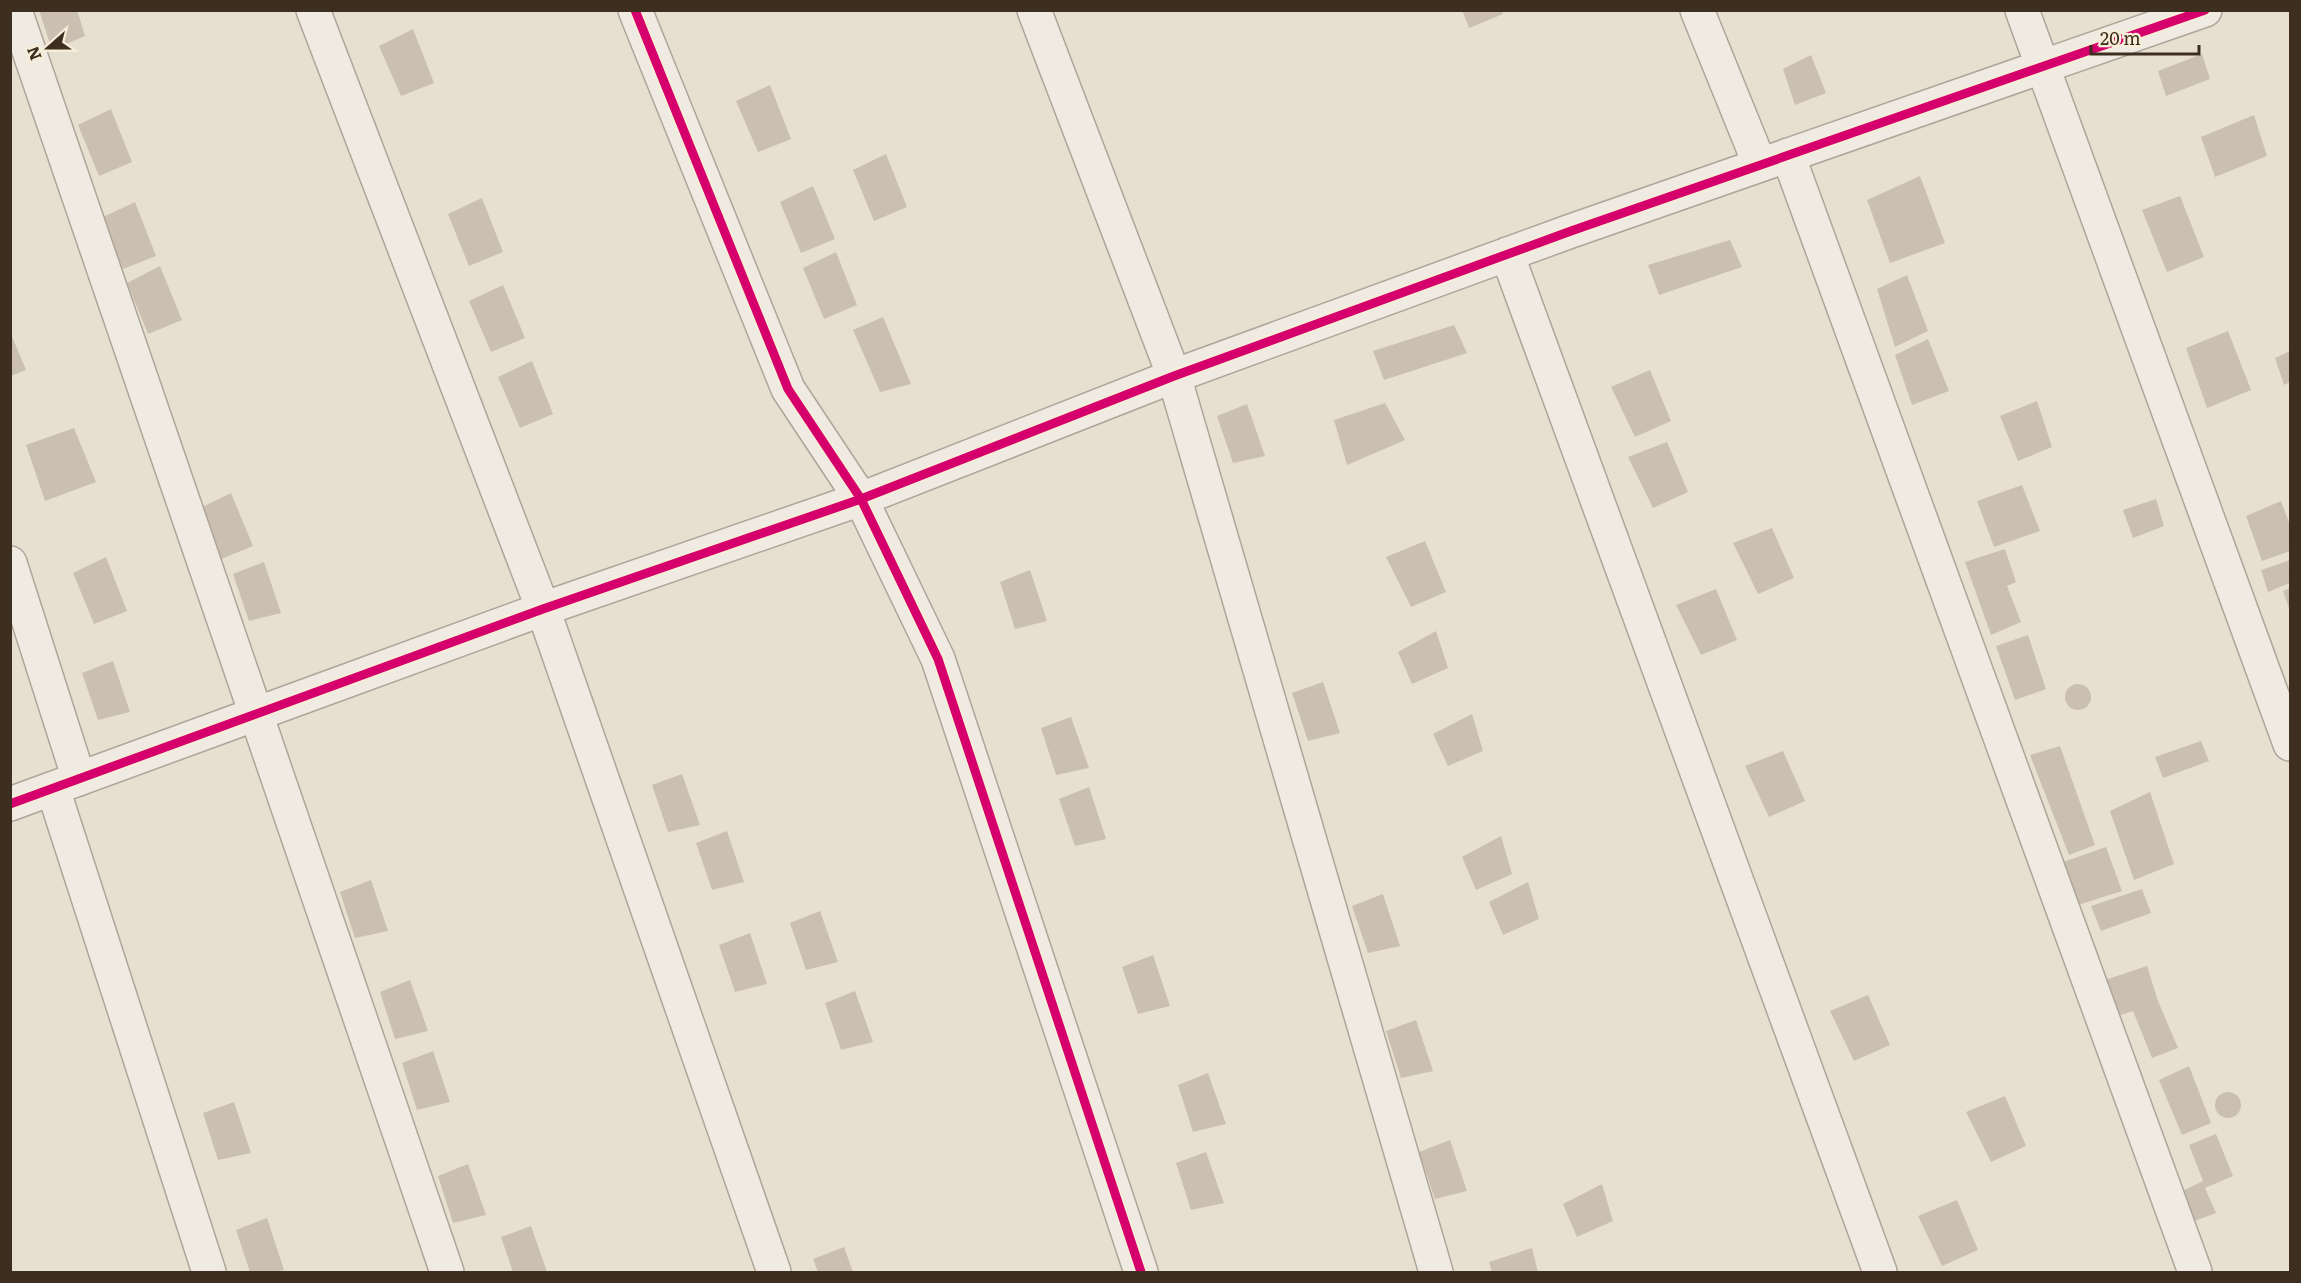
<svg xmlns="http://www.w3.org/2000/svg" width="2301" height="1283" font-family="Literata,serif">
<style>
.building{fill:#cbbfb2}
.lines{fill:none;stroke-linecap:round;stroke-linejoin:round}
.minor-casing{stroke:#ada599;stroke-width:36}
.minor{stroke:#efebe3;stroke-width:33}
.cycleway-casing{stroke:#f7eed8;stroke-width:13}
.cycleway{stroke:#d6006c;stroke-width:9}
</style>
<rect width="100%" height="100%" fill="#e7e0d1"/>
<!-- building -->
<path class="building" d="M39,10H77L85,36L52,50Z
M1462,10H1501L1503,14L1469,28Z
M413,29L434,83L401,96L379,46Z
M2202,54L2210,79L2166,96L2158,71Z
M1811,55L1826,93L1795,105L1783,69Z
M770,85L791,139L758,152L736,101Z
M111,109L132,162L99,176L78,125Z
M2254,115L2267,156L2215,177L2201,137Z
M886,154L907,207L874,221L853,170Z
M1920,176L1945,243L1890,263L1867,200Z
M813,186L835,239L801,253L780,202Z
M2180,196L2204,257L2167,272L2142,210Z
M482,198L503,252L469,266L448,214Z
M135,202L156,256L123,269L101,218Z
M1730,240L1742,267L1659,295L1648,265Z
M836,252L857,305L824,319L803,268Z
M160,266L182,320L148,334L127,283Z
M1907,275L1928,331L1895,347L1877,289Z
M503,285L525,338L491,352L469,301Z
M883,317L911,384L880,392L853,330Z
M1454,325L1467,353L1384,380L1373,351Z
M2228,331L2251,390L2207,408L2186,348Z
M11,334L26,370L11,376Z
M1928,339L1949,391L1912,405L1895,355Z
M2290,351V382L2284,385L2275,358Z
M532,361L553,414L520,428L498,377Z
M1650,370L1671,421L1635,437L1611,387Z
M2037,401L2052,447L2018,461L2000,416Z
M1385,403L1405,440L1347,465L1334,420Z
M1247,404L1265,456L1233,463L1217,416Z
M74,428L96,482L45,501L26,445Z
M1667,442L1688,492L1653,508L1628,457Z
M2022,485L2040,531L1994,547L1977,501Z
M231,493L253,546L219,560L198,509Z
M2156,499L2164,526L2133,538L2123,510Z
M2281,501L2290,525V551L2262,561L2246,516Z
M1772,528L1794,578L1758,594L1733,543Z
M1425,541L1446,592L1411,607L1386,557Z
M2005,549L2016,582L2007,586L2021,622L1991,635L1965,562Z
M106,557L127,611L94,624L73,573Z
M2290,560V583L2268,592L2261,570Z
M264,562L281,613L249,621L233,574Z
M1030,570L1047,621L1015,629L1000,582Z
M2290,588V611L2283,591Z
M1716,589L1737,640L1701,655L1676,605Z
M1436,631L1448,668L1412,684L1398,652Z
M2028,635L2046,689L2015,700L1996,646Z
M113,661L130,712L98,720L82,673Z
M1323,682L1340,733L1308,741L1292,693Z
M2065 697a13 13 0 1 1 26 0a13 13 0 1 1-26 0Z
M1472,714L1483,751L1448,766L1433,734Z
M1071,717L1089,768L1056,775L1041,728Z
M2201,741L2209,761L2163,778L2155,757Z
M2060,746L2095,845L2069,855L2030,755Z
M1783,751L1805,801L1769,817L1745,766Z
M682,774L700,825L668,832L652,785Z
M1089,787L1106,839L1075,846L1059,799Z
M2150,792L2174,864L2134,880L2110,811Z
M727,831L744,882L712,890L696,843Z
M1501,836L1512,874L1476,890L1462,857Z
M2106,847L2122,891L2078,905L2063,862Z
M371,880L388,931L355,938L340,892Z
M1528,882L1539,919L1503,935L1489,902Z
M2142,889L2151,913L2101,931L2091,906Z
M1383,894L1400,946L1368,953L1352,906Z
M820,911L838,962L806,970L790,923Z
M750,933L767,984L735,992L719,945Z
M1153,955L1170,1006L1138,1014L1122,967Z
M2147,966L2158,1001L2178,1048L2152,1058L2133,1011L2117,1016L2105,980Z
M410,980L428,1031L395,1039L380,992Z
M855,991L873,1042L841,1050L825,1003Z
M1868,995L1890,1045L1854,1061L1830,1011Z
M1416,1020L1433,1071L1401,1078L1386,1031Z
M433,1051L450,1102L417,1110L402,1063Z
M2189,1066L2211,1123L2182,1135L2159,1080Z
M1208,1073L1226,1124L1193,1132L1178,1085Z
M2215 1105a13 13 0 1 1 26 0a13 13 0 1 1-26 0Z
M2005,1096L2026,1146L1991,1162L1966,1112Z
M234,1102L251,1153L218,1160L203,1113Z
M2216,1134L2233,1176L2205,1188L2216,1213L2192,1222L2180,1192L2203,1181L2189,1145Z
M1450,1140L1467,1191L1435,1199L1419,1152Z
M1206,1152L1224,1203L1191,1210L1176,1163Z
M468,1164L486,1215L453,1223L438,1176Z
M1602,1184L1613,1221L1577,1237L1563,1204Z
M1957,1200L1978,1250L1942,1266L1918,1216Z
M267,1218L284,1270L271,1272H250L236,1230Z
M531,1226L547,1272H513L501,1237Z
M844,1247L853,1272H818L813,1259Z
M1532,1248L1538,1272H1492L1489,1262Z"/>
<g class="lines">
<!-- minor casing -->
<g class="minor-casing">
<path id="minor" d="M15,10L447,1272
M313,10L543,609L774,1272
M635,10L788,389L861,499L938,659L1141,1272
M1034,10L1174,376L1436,1272
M1697,10L1760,165
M2022,10L2290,744
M1788,155L2195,1272
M1507,254L1880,1272
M10,563L79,779
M53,789L209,1272
M10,804L543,609L861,499L1174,376L1571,231L2205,10"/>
</g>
<!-- minor -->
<use href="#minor" class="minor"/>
<!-- cycleway casing -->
<g class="cycleway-casing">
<path id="cycleway" d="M635,10L788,389L861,499L938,659L1141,1272
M10,804L543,609L861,499L1174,376L1571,231L2205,10"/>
</g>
<!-- cycleway -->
<use href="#cycleway" class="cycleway"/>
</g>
<!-- border -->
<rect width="2301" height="1283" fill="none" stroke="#3d2e20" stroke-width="24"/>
<!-- north arrow -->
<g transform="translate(48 48) rotate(249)" stroke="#f7eed8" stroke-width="4.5" paint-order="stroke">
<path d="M0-4.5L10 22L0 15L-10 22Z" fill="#3d2e20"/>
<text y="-9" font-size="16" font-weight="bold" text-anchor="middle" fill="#3d2e20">N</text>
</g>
<!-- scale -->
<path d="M2091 45v9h108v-9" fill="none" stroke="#3d2e20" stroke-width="3"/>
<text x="2100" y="45" font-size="18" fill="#3d2e20" stroke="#f7eed8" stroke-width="4.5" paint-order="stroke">20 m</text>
</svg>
